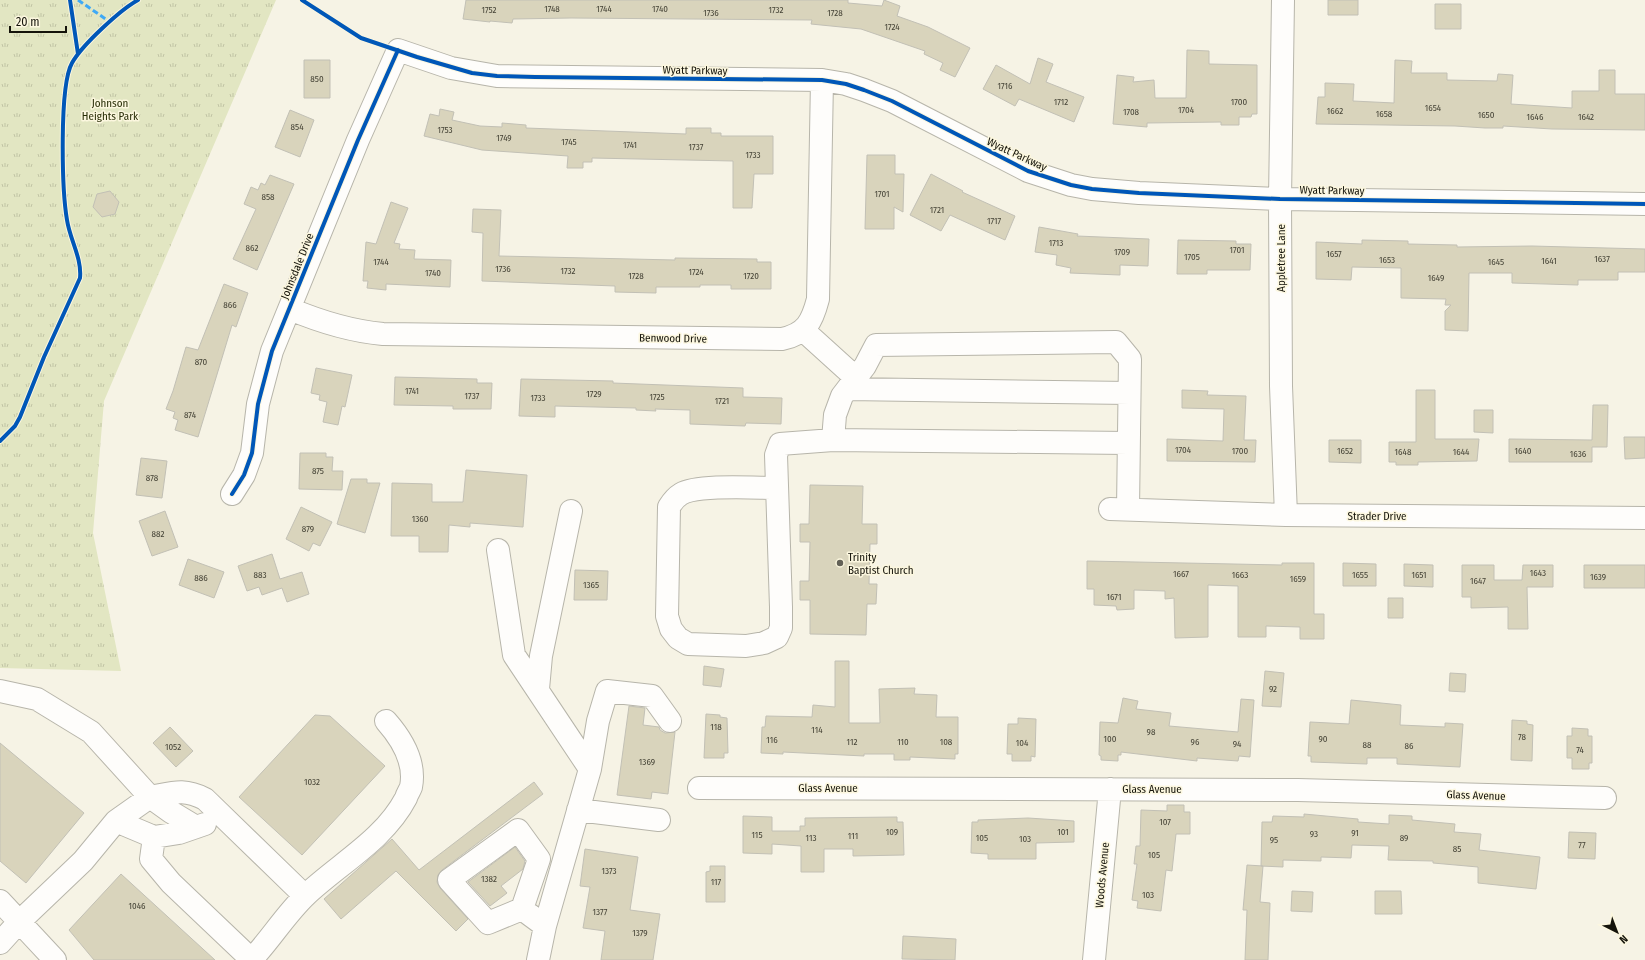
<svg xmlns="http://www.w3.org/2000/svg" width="1645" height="960" font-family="'Fira Sans Condensed',sans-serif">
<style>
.park{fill:url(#park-tufts)}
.building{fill:#d9d4bc;stroke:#c2c0b5}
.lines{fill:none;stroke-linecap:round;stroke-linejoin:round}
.minor-casing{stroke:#b7b5aa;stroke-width:24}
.minor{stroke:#fefdfb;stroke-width:22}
.quiet{stroke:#3fa9f5;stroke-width:3;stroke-dasharray:6 3;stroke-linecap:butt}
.cycleway-casing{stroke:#fcf7df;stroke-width:6}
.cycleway{stroke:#0057b8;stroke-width:4}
.poi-dot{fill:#636157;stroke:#fcf7df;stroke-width:1.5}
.labels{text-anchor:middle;stroke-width:3;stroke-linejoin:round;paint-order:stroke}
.number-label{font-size:9px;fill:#454336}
.street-label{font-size:11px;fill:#14130a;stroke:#fcf7df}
.park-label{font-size:11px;fill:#272c05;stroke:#fcf7df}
.poi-label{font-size:11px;fill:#14130a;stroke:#fcf7df;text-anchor:start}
</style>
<defs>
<pattern id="park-tufts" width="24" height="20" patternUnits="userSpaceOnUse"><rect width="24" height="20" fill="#e2e6c2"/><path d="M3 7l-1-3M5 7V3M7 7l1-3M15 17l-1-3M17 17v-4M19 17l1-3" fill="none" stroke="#c1c4a5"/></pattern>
</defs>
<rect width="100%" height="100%" fill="#f6f3e5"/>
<!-- park -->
<path class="park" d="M0,0H276L104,401L93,533L121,671L0,668Z"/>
<!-- building -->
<path class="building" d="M466,0H848V3L882,6L884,0L900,6L897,16L928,27L970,48L955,77L940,70L943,63L924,54L925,51L861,29L811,24L812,20L571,18L513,19L512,23L490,21V22L463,19Z
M1328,0H1358V15H1328Z
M1435,4H1461V29H1435Z
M1187,50L1209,51V64L1257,65V114H1252L1251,117H1239V125H1221V122L1147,123V127L1113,124L1117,75L1134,77L1133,82L1154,80L1155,98H1186Z
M1038,58L1053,64L1046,82L1084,97L1074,122L1019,99L1015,106L983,89L996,65L1030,84Z
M304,60H330V98H304Z
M1395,60L1412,61L1411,73H1447V80L1497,81L1498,74L1513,75L1511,104L1572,108V91H1599V70H1615V94H1645V130L1552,129L1503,126V128H1485L1455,126L1316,124L1318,97H1325V83L1354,84L1353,101L1394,103Z
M440,109L454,112L452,120L480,126L502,127V123L526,125V128L686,134V128H711V133H721V136H773V174H754L752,208H733V161L592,158V162H583V168H567L568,156L482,150L424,136L430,114L439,116Z
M290,110L314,120L300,157L275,147Z
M867,155H895V174H904L903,212L894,207V229H865Z
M931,174L963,191L962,192L1015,216L1005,240L950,215L941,231L910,215Z
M270,175L294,184L257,270L233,259L256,209L244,204L251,187L258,190L261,183L265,185Z
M110,191L119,202L115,214L102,217L93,207L97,194Z
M391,202L408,208L394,243L400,244L399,249L415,250L414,259L451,260L450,287L386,284V290L367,288L368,281H363L366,242L376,244Z
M473,209L501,210L499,256L675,260V258L757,259V262H771V289H731V285H700V287H656V293L615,292V286L482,281L483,233L472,232Z
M1039,227L1078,234L1077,236L1149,239L1148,266L1120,265V275L1070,273L1071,268L1056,265L1057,255L1035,252Z
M1178,240L1236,241V244H1251L1250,270H1207V274H1177Z
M1362,240L1408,241V244L1457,245V247L1532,246L1645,249V272H1618V280H1578V285L1512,283V273H1469L1468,331L1445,330V311L1451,305H1445L1446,299L1401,298V268L1352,267L1351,280L1316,279V242L1362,244Z
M224,284L248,293L236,327L232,325L198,437L175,430L178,420L173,418L175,412L166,409L173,391L186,347L198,350Z
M316,368L352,375L345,407L342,406L338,425L323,422L327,402L319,400L320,395L311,393Z
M395,377L477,379V383H492L491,409H453V406L394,405Z
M521,379L613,381V383L743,388V397L782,398L781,424L746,423L745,426L690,424V410L655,409L656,411L636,410V408L555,406V417L519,416Z
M1182,390L1208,391L1207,395L1246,396L1244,440H1256L1255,462L1167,461V439L1223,441L1224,409L1182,408Z
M1416,390H1435V439H1479L1477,461L1418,462V465H1396V462H1389V442H1416Z
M1593,405H1608L1607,447H1592V462H1509V439L1592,440Z
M1474,410H1493V433L1474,432Z
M1624,437H1645V458L1625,459Z
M1329,440H1361V463L1329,462Z
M300,453H326V457H333L332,471H343L342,490L299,489Z
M141,458L167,461L162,498L136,495Z
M466,470L527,475L523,527L470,523V527L449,525L448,552H419V536H391L392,483L432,484V502H463Z
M351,479H367V483H380L365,533L337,524Z
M810,485L863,486L862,524H877V544H870L869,584H877L876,604H867L866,635L810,634V600H800V581H809L810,542H800V524H809Z
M301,507L332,522L320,546L313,543L309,551L286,539Z
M165,511L178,547L152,556L139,521Z
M272,554L280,579L302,572L309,594L287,602L282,588L262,595L259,587L247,591L238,566Z
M188,559L224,572L214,598L179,585Z
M1087,561L1282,565V563H1314V614H1324V639H1300V627L1266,626V637H1238V586L1208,585V637L1175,638L1174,598L1165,599V591L1134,590V609L1117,610L1116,606L1094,605V589H1087Z
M1343,563L1376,564V586H1343Z
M1404,564L1433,565V587L1404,586Z
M1462,565H1494V580H1522L1523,565H1553V587H1527L1528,629H1508V607L1471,608V597H1462Z
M1584,565H1645V588H1584Z
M575,570L608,571L607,600H574Z
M1388,598H1403V618H1388Z
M835,661H849V723H880L879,689L915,688L914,694L937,695L936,717H958V754H955V759L910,757V760H894V754H864V756L783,752V754L761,753L762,727H765L766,716L812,717L813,705L835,707Z
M704,666L724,669L721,687L703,685Z
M1265,671L1284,673L1281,707L1262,706Z
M1450,673L1466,674L1465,692L1449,691Z
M1123,698L1138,701L1136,709L1171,713L1169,726L1238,732L1241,699L1254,700L1250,757L1239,756L1238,761L1197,758V761L1121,752V755H1118V761L1101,760V756L1099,755L1100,722L1118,723Z
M1351,700L1401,705L1400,725L1445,727V723L1463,724L1460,767L1397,764V758H1367V764L1311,762V756H1308L1310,722L1349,724Z
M629,706L645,708L643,725L659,727L660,730L665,733L675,732L668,794L652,792L651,799L617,795Z
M706,714L720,715V717L727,718L728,753H724V758H704Z
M315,715L330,716L385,766L302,855L239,797Z
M1018,718L1036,719L1035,757L1031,756V761H1012V754H1007L1008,724H1018Z
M1512,720L1527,721V724L1533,725L1532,761L1511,760Z
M170,727L193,751L176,767L153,743Z
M1572,728L1588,729V736H1592V763H1589V769H1572V758H1567V736H1572Z
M0,743L84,813L26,883L0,861Z
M534,782L543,794L442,870L438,875L437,882L440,888L468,919L456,931L396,871L341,919L324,899L392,839L419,870Z
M1167,805H1184V812H1190V834H1176L1172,871L1166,870L1161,911L1137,908L1138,901L1132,900L1137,864H1134L1136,846H1140L1141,810L1167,811Z
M1304,814L1358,819V822L1389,824V815L1412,816V820L1455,824L1454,832L1481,834L1479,850L1540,857L1536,889L1478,883V867L1433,863V861L1388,860L1389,846L1352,845L1351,858L1321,857V861L1283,860V867L1261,866L1262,822H1272L1273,816L1304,817Z
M743,816L772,817V831H800V826H805V818L897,817V822H903L904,855L853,856V849H824V872H801V846L772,844V854L743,853Z
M1028,818L1074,821V842L1036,843V859H988V854L971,853L972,822H978V820Z
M1569,832L1596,833L1595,859L1568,858Z
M515,847L525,861L523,869L501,886L507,893L490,906L468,882Z
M585,849L638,857L630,910L660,914L653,960H601L605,931L583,928L590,887L580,886Z
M1247,865L1263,866L1260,902L1270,903L1268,960H1245L1247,910H1243Z
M710,866H725V902H706V872L710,871Z
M121,874L215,960H94L69,930Z
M1292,891L1313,892L1312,912L1291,911Z
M1375,891H1401L1402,914H1375Z
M903,936L956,939L955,960L902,959Z"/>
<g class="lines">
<!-- minor casing -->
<g class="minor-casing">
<path id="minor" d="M1283,0L1280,199L1281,386L1286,515
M290,309C321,322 350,331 383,334L782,339C806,334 812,322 818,299L822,80
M803,330L856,378
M848,389L1129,393
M833,440L835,415L842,396L865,366L876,345L1116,342L1130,359L1128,509
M776,488C755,488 698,484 681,494C676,497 672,502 669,507L667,616L671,629L678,638L688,644L746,646L764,643L777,637L781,628V607L776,455L780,444L833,440L1128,443
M232,494L244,475L252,453L258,404L272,351L358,140L398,50L451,68L497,76L822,80L846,84L864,90L892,101L1028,171L1071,185L1092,189L1139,193L1280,199L1645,204
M1110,509L1286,515L1645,518
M498,550L514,655L590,769
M538,689L541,656L571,511
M0,691L37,699L91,732L150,797C173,793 183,788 205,799L305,896
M699,788L1298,790L1605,798
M578,810L659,820
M116,821L154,837L179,833L205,824
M154,837L151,859L171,883L252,960
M0,901L55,960
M522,909L488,923L449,880L518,830L539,859L522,909L545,926
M0,943L19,922L83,861L116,821L150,797L171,812L196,827
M251,960C271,939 285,915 306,895C340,863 384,840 406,798C407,794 410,790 411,787C416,762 401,738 386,721
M538,960L545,926L590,769L598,721L607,691L652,696L670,721
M1094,960L1110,789"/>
</g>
<!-- minor -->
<use href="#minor" class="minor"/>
<!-- quiet -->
<path class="quiet" d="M78,0L110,22"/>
<!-- cycleway casing -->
<g class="cycleway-casing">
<path id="cycleway" d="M70,0L78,54
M302,0L361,38L417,57L472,73L497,76L535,77L822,80L846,84L864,90L892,101L1028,171L1071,185L1092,189L1139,193L1280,199L1645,204
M0,441L15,426L20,417L44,357L80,278C82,258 70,240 67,220C62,191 59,86 72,63C82,45 120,10 138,0
M232,494L244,475L252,453L258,404L272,351L358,140L398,50"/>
</g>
<!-- cycleway -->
<use href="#cycleway" class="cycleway"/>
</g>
<!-- markers -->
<circle class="poi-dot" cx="840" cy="563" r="4"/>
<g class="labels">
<!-- number labels -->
<g class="number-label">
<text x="552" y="12">1748</text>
<text x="604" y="12">1744</text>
<text x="660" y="12">1740</text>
<text x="489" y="13">1752</text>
<text x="776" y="13">1732</text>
<text x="711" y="16">1736</text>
<text x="835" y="16">1728</text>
<text x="892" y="30">1724</text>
<text x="317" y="82">850</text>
<text x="1005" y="89">1716</text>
<text x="1061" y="105">1712</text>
<text x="1239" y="105">1700</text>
<text x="1433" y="111">1654</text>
<text x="1186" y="113">1704</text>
<text x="1335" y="114">1662</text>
<text x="1131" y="115">1708</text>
<text x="1384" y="117">1658</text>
<text x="1486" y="118">1650</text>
<text x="1535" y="120">1646</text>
<text x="1586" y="120">1642</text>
<text x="297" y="130">854</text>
<text x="445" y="133">1753</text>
<text x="504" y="141">1749</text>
<text x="569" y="145">1745</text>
<text x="630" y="148">1741</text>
<text x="696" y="150">1737</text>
<text x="753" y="158">1733</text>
<text x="882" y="197">1701</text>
<text x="268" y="200">858</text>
<text x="937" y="213">1721</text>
<text x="994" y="224">1717</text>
<text x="1056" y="246">1713</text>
<text x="252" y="251">862</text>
<text x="1237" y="253">1701</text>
<text x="1122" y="255">1709</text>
<text x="1334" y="257">1657</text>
<text x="1192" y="260">1705</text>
<text x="1602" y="262">1637</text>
<text x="1387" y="263">1653</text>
<text x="1549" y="264">1641</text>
<text x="381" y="265">1744</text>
<text x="1496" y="265">1645</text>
<text x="503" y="272">1736</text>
<text x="568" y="274">1732</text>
<text x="696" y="275">1724</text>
<text x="433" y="276">1740</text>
<text x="636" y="279">1728</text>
<text x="751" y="279">1720</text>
<text x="1436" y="281">1649</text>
<text x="230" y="308">866</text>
<text x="201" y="365">870</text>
<text x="412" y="394">1741</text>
<text x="594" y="397">1729</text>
<text x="472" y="399">1737</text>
<text x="657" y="400">1725</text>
<text x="538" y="401">1733</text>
<text x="722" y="404">1721</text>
<text x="190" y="418">874</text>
<text x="1183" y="453">1704</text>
<text x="1240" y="454">1700</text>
<text x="1345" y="454">1652</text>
<text x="1523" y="454">1640</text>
<text x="1403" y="455">1648</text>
<text x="1461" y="455">1644</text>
<text x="1578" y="457">1636</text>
<text x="318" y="474">875</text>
<text x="152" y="481">878</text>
<text x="420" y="522">1360</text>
<text x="308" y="532">879</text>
<text x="158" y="537">882</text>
<text x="1538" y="576">1643</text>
<text x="1181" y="577">1667</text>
<text x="260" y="578">883</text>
<text x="1240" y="578">1663</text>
<text x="1360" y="578">1655</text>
<text x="1419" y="578">1651</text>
<text x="1598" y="580">1639</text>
<text x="201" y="581">886</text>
<text x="1298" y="582">1659</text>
<text x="1478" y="584">1647</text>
<text x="591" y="588">1365</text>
<text x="1114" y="600">1671</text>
<text x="1273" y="692">92</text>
<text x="716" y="730">118</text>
<text x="817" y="733">114</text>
<text x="1151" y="735">98</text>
<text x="1522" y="740">78</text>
<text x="1110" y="742">100</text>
<text x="1323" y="742">90</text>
<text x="772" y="743">116</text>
<text x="852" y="745">112</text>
<text x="903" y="745">110</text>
<text x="946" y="745">108</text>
<text x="1195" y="745">96</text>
<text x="1022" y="746">104</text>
<text x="1237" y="747">94</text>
<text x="1367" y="748">88</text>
<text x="1409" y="749">86</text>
<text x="173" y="750">1052</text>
<text x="1580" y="753">74</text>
<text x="647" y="765">1369</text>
<text x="312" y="785">1032</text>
<text x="1165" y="825">107</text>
<text x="892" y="835">109</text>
<text x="1063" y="835">101</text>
<text x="1355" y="836">91</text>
<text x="1314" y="837">93</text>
<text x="757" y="838">115</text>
<text x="853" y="839">111</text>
<text x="811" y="841">113</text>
<text x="982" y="841">105</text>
<text x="1404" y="841">89</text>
<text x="1025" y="842">103</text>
<text x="1274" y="843">95</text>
<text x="1582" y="848">77</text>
<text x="1457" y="852">85</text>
<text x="1154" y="858">105</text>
<text x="609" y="874">1373</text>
<text x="489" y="882">1382</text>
<text x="716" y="885">117</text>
<text x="1148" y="898">103</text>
<text x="137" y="909">1046</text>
<text x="600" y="915">1377</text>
<text x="640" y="936">1379</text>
</g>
<!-- street labels -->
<g class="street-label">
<text transform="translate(695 70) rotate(1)" y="4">Wyatt Parkway</text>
<text transform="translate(1017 154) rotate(25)" y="4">Wyatt Parkway</text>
<text transform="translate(1332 190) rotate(1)" y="4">Wyatt Parkway</text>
<text transform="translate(1281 258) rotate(-90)" y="4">Appletree Lane</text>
<text transform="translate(297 266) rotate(-68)" y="4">Johnsdale Drive</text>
<text transform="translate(673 338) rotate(1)" y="4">Benwood Drive</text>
<text x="1377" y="520">Strader Drive</text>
<text x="828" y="792">Glass Avenue</text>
<text x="1152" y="793">Glass Avenue</text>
<text transform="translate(1476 795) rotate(2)" y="4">Glass Avenue</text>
<text transform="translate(1102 875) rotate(-85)" y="4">Woods Avenue</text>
</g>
<!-- park labels -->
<g class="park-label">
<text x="110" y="107">Johnson<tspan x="110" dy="13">Heights Park</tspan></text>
</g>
<!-- poi labels -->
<g class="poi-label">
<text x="848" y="561">Trinity<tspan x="848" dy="13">Baptist Church</tspan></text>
</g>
</g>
<!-- north arrow -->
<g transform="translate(1617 932) rotate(138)" stroke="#fcf7df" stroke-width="3" paint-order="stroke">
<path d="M0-3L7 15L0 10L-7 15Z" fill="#14130a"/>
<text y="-6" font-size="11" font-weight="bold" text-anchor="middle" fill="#14130a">N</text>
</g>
<!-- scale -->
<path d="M10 26v6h56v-6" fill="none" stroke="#14130a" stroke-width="2"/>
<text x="16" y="26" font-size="12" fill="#14130a" stroke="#fcf7df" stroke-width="3" paint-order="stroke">20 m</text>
</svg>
